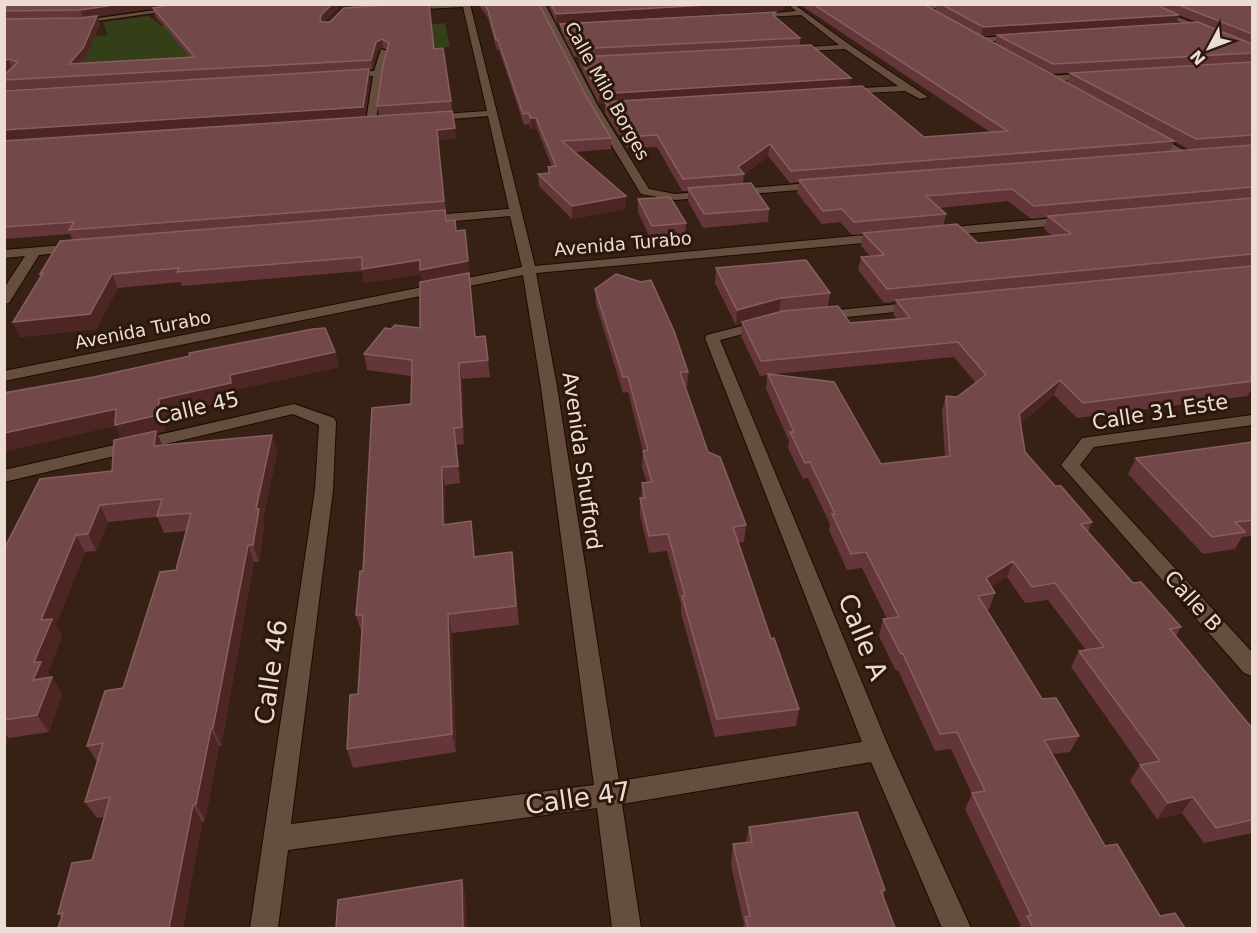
<svg xmlns="http://www.w3.org/2000/svg" width="1257" height="933" font-family="'DejaVu Sans',sans-serif">
<style>
.green{fill:#343f19}
.lines{fill:none;stroke-linecap:round;stroke-linejoin:round}
.minor-casing{stroke:#1d0a01;stroke-width:2}
.minor{fill:#664e3f;fill-rule:evenodd}
.wall{fill:#653639;fill-rule:evenodd}
.shaded-wall{fill:#4d2623}
.building{fill:#734849;stroke:#865f5f;stroke-width:1.5}
.labels{text-anchor:middle;stroke-width:6;stroke-linejoin:round;paint-order:stroke}
.far-street-label{font-size:18px;fill:#ebdcd4;stroke:#2c180b}
.street-label{font-size:21px;fill:#ebdcd4;stroke:#2c180b}
.near-street-label{font-size:26px;fill:#ebdcd4;stroke:#2c180b}
</style>
<rect width="100%" height="100%" fill="#372114"/>
<!-- green -->
<path class="green" d="M149,16L162,26L214,22L300,34L445,23L450,47L5,71L4,43L108,35L103,22Z"/>
<g class="lines">
<!-- minor casing -->
<g class="minor-casing">
<path id="minor" d="M197,4H220L75,24L71,22Z
M434,4H470L535,266L886,233L892,237L886,241L536,273L557,387L619,781L862,742L705,338L707,335L765,320L770,321L772,324L770,327L720,340L890,750L971,928H942L871,762L622,804L641,928H612L597,808L288,850L278,928H250L315,490L319,425L293,414L4,482V470L294,404L334,418L336,422L333,490L291,824L594,785L541,387L523,275L4,381V371L522,267L510,216L422,224L416,220L422,216L509,209L488,116L428,121L423,118L428,115L487,111L463,7L405,10L402,8Z
M538,4H545L598,106L649,189L675,194L823,182L829,185L823,188L675,200L641,194L588,106Z
M791,4L795,5L850,45L928,97L920,99L905,91L842,94L841,92L845,89L898,86L845,49L789,52V48H792L839,45L801,15L751,18L747,16L796,11L791,7Z
M941,4H985L918,10L915,8Z
M1135,4H1145L1252,46V51Z
M1021,35H1024V39L977,42L973,40L977,38Z
M381,49L388,51L382,73L376,121L371,124L366,121L373,76L345,78L341,75L345,72L374,71Z
M1093,73L1097,76L1096,78L1047,82L1043,79L1047,76Z
M1147,134H1155L1194,156L1185,158L1147,138Z
M1068,217L1074,221L1072,224L941,236L935,232L941,228Z
M77,244L82,245L83,248L82,251L39,255L9,303L4,304V288L25,256L4,258V250Z
M919,302L926,306L924,309L818,320L811,316L818,312Z
M1252,415V425L1094,447L1080,465L1252,652V676L1244,673L1061,465L1082,438Z"/>
</g>
<!-- minor -->
<use href="#minor" class="minor"/>
</g>
<!-- wall -->
<path class="wall" d="M4,4H342L323,22L434,49L451,101L456,138L438,140L447,221L475,337L485,336L490,377L462,379L464,444L457,445L460,483L445,485V524L474,539L475,557L514,571L519,625L452,633L456,752L353,768L347,749L358,694L362,634L356,615L363,571L411,404V376L367,370L364,354L391,329L420,328L422,282L420,274L364,283L362,271L182,286L181,282L118,288L96,329L20,337L13,322L41,276L40,274L72,240L70,234L4,239V91L369,69L370,78L365,117L379,116L377,106L387,50L383,47L378,50L372,69L4,90V75L12,68L4,74V19L80,18L97,16L100,24L86,57L80,64L190,57L155,16L153,8L175,5L83,18L4,19Z
M352,4H403L352,7Z
M478,4H539L586,96L611,138V149L575,152L626,196V209L572,219L539,186L538,174L548,173V167H552L537,129H531L529,124L524,125L499,50H497L488,18Z
M548,4H786L782,10L556,23Z
M799,4H923L995,44L997,35L981,36L935,11L937,4H1252V391H1250L1248,396L1077,418L1054,395L1021,423L1025,452L1055,486L1092,522L1088,532L1133,583L1181,627L1176,636L1252,728V833L1204,843L1182,813L1157,819L1130,781L1140,765L1071,667L1079,651L1086,650L1048,600L1025,603L1007,577L991,587L995,593L989,609L986,610L1042,699L1079,736L1070,752L1053,754L1105,846L1160,916L1185,928H1019L1021,926L965,809L972,794L951,749L935,751L898,670L896,671L879,636L883,619H887L862,568L847,570L829,530L830,524L808,478L803,479L788,448L789,441L766,389L767,375L760,376L741,336L742,323L736,325L715,283L716,268L830,293L828,307L850,323L897,319L893,314L896,301L884,303L858,270L861,257L870,256L861,246L863,234L852,235L840,222L822,224L797,193L799,182L790,183L768,156L744,174L743,184L769,209L768,222L703,228L688,201V191H682L657,147L627,148L605,113V103L599,104L580,66L579,57L850,87L924,137L990,132ZM1179,15L1197,22L1176,23ZM1076,72L1070,73L1067,83L1051,74ZM1174,141L1190,150L1170,151ZM1008,201L1031,219L1047,217L1044,229L1052,236L978,243L943,226L946,214L939,208ZM954,357L976,383L957,397L946,396L942,411L945,457L881,464L774,374Z
M775,17L800,38V45L574,57L561,31L560,24Z
M638,199L686,223L685,237L651,240L638,212Z
M595,289L688,372L687,387H685L708,452L746,525L744,542L738,543L771,639L799,709L796,726L715,737L681,613V604L667,551L649,553L640,515V498H641L642,483H647L642,467L643,451L628,392L623,393L596,304Z
M335,352L339,367L235,390L236,399L165,415V431L157,433L162,446L272,435L277,452L263,520L264,526L259,562H254L221,746H219L205,821L202,822L183,928H58L62,918L58,914L92,860L104,817L97,818L85,802L97,762L87,746L123,688L176,570L186,531L164,533L157,517L108,522L96,551L85,552L56,625L62,636L48,673L50,677H52L62,694L49,732L9,738L4,748V549L112,471L122,439L116,426Z
M1252,442V536L1242,537L1235,549L1203,554L1128,474L1136,458Z
M749,827L885,890L883,897L895,928H743L744,924L731,865L733,844L746,842Z"/>
<!-- shaded-wall -->
<path class="shaded-wall" d="M121,4H178L83,18L80,10Z
M332,4H342L322,22L320,20L321,15Z
M723,4H786L782,10L556,23V14Z
M1179,15L1176,23L981,36L983,27Z
M97,16L100,24L86,57L72,73L69,64Z
M382,39L383,47L378,50L372,69L371,60L376,42Z
M8,59L12,68L4,74V62Z
M369,69L370,78L365,117L4,141V130Z
M851,78L849,87L599,104V94Z
M530,118H536L537,129H531Z
M455,128L456,138L438,140L446,212L437,130Z
M770,144L768,156L744,174L738,167Z
M626,196V209L572,219V206Z
M465,230L477,353L422,285L420,274L364,283L362,269Z
M112,274L118,288L96,329L20,337L13,322Z
M781,298L779,313L736,325L737,310Z
M335,352L339,367L235,390L236,399L165,415V431L157,433L163,447L161,463L122,441L116,426L4,452V433L159,399L230,375Z
M459,363L462,379L464,444L462,427Z
M1060,380L1054,395L1014,429L1019,414Z
M454,428L457,445L460,483L458,466Z
M272,435L277,452L263,520L264,526L259,562L253,545L256,509Z
M442,467L445,485L446,542L443,525Z
M100,505L108,522L96,551L88,534Z
M471,521L474,539L476,575L474,557Z
M76,535L85,552L56,625L62,636L48,673L51,678L52,677L62,694L49,732L37,715L33,680L34,662L41,620Z
M248,545L254,562L221,746L213,728Z
M1013,561L1007,577L980,595L986,578Z
M448,614L452,633L456,752L452,734Z
M211,729L219,746L205,821L196,804Z
M4,731L9,738L4,748Z
M1193,797L1182,813L1157,819L1168,803Z
M193,805L202,822L183,928H169Z
M462,880L466,896L467,928H463Z"/>
<!-- building -->
<path class="building" d="M4,4H121L80,10L4,11Z
M178,4H332L321,15L320,20L322,22H330L344,8L406,4H429L434,49L443,48L451,101L377,106L383,65L389,43L382,39L376,42L371,60L4,80V75L18,62L8,59L4,62V19L80,18L97,16L83,48L69,64L195,57L153,8Z
M484,4H539L586,96L611,138L562,141L626,196L572,206L538,174L550,173L548,167L556,166L536,118H530L529,113L523,114L498,40H496L488,10Z
M551,4H723L556,14Z
M813,4H923L1174,141L791,171L770,144L738,167L744,174L683,179L657,135L627,137L605,102L862,86L924,137L1008,131Z
M941,4H1155L1179,15L983,27Z
M1176,4H1252V34Z
M776,12L773,15L800,38L574,49L560,24Z
M1198,22L1252,44V53L1053,64L997,35Z
M811,45L851,78L599,94L579,57Z
M1252,62V135L1196,139L1070,73Z
M369,69L363,107L4,130V91Z
M452,111L455,128L437,130L444,201L69,230L74,222L4,227V141Z
M1252,145V187L1034,206L1012,189L926,196L946,214L854,222L842,209L823,211L799,180Z
M751,183L769,209L704,214L688,188Z
M670,197L686,223L652,226L638,199Z
M1252,198V254L887,289L861,257L884,255L863,233L957,224L978,243L1071,234L1048,216Z
M445,210L446,221L455,220L456,231L465,230L468,261L420,270V260L362,269V257L177,272L179,268L112,274L90,314L13,322L43,273L40,274L60,241Z
M806,260L830,293L781,298L737,310L716,268Z
M1252,266V377H1250L1252,379V381L1083,403L1060,380L1019,414L1025,452L1055,486H1061L1092,522L1081,524L1133,583L1141,582L1181,627L1170,629L1252,728V820L1216,828L1193,797L1168,803L1140,765L1160,761L1079,651L1104,647L1055,583L1032,587L1013,561L986,578L995,593L978,596L1042,699L1056,698L1079,736L1044,740L1105,846L1117,844L1160,916L1175,913L1185,928H1033L1027,916L1031,915L972,793L985,791L957,732L940,734L903,654H901L883,619L899,617L866,552L851,554L832,514H835L810,462L805,463L790,432H794L768,374L834,382L881,464L950,456L946,396L957,397L986,375L958,342L761,361L742,322L783,311L838,306L850,323L910,318L896,300Z
M469,273L475,337L485,336L488,360L459,363L462,427L454,428L458,466L442,467L443,525L471,521L474,557L512,552L516,606L448,614L452,734L347,749L350,695L358,694L363,615H356L360,571H363L372,408L411,404L412,360L364,354L385,328L391,329L395,325L420,328V282Z
M616,274L641,282L651,280L674,331L688,372H680L708,452L720,457L746,525L733,527L771,639L774,638L799,709L717,719L682,596H685L668,534L649,536L640,498H645L642,483L652,482L643,451L648,450L628,377H623L595,289Z
M325,328L335,352L230,375L231,383L159,399L158,415L115,425L116,409L4,433V393L94,377L190,356L189,353L313,329Z
M156,431L154,446L272,435L256,509H259L253,545H248L213,728L211,729L196,804L193,805L169,928H58L63,913L58,914L72,863L92,860L110,797L85,802L103,743L87,746L105,691L123,688L160,572L176,570L191,513L157,516L162,499L100,505L88,534L76,535L41,620L52,619L34,662H41L33,680L52,677L37,715L4,720V549L40,479L112,471L114,440Z
M1252,442V520L1235,522L1245,532L1212,537L1136,458Z
M857,812L885,890L881,891L895,928H748L745,917L750,916L733,844L752,842L749,827Z
M462,880L463,928H336L338,900Z"/>
<g class="labels">
<!-- far-street labels -->
<g class="far-street-label">
<text transform="translate(607 91) rotate(61)" y="6">Calle Milo Borges</text>
<text transform="translate(623 244) rotate(-5)" y="6">Avenida Turabo</text>
<text transform="translate(143 330) rotate(-11)" y="6">Avenida Turabo</text>
</g>
<!-- street labels -->
<g class="street-label">
<text transform="translate(197 408) rotate(-13)" y="7">Calle 45</text>
<text transform="translate(1160 412) rotate(-9)" y="7">Calle 31 Este</text>
<text transform="translate(582 461) rotate(82)" y="7">Avenida Shufford</text>
<text transform="translate(1193 601) rotate(48)" y="7">Calle B</text>
</g>
<!-- near-street labels -->
<g class="near-street-label">
<text transform="translate(863 637) rotate(68)" y="9">Calle A</text>
<text transform="translate(271 672) rotate(-82)" y="9">Calle 46</text>
<text transform="translate(578 798) rotate(-8)" y="9">Calle 47</text>
</g>
</g>
<!-- border -->
<rect width="1257" height="933" fill="none" stroke="#ebdcd4" stroke-width="12"/>
<!-- north arrow -->
<g transform="translate(1209 48) rotate(229)" stroke="#2c180b" stroke-width="4.5" paint-order="stroke">
<path d="M0-4.5L10 22L0 15L-10 22Z" fill="#ebdcd4"/>
<text y="-9" font-size="16" font-weight="bold" text-anchor="middle" fill="#ebdcd4">N</text>
</g>
</svg>
